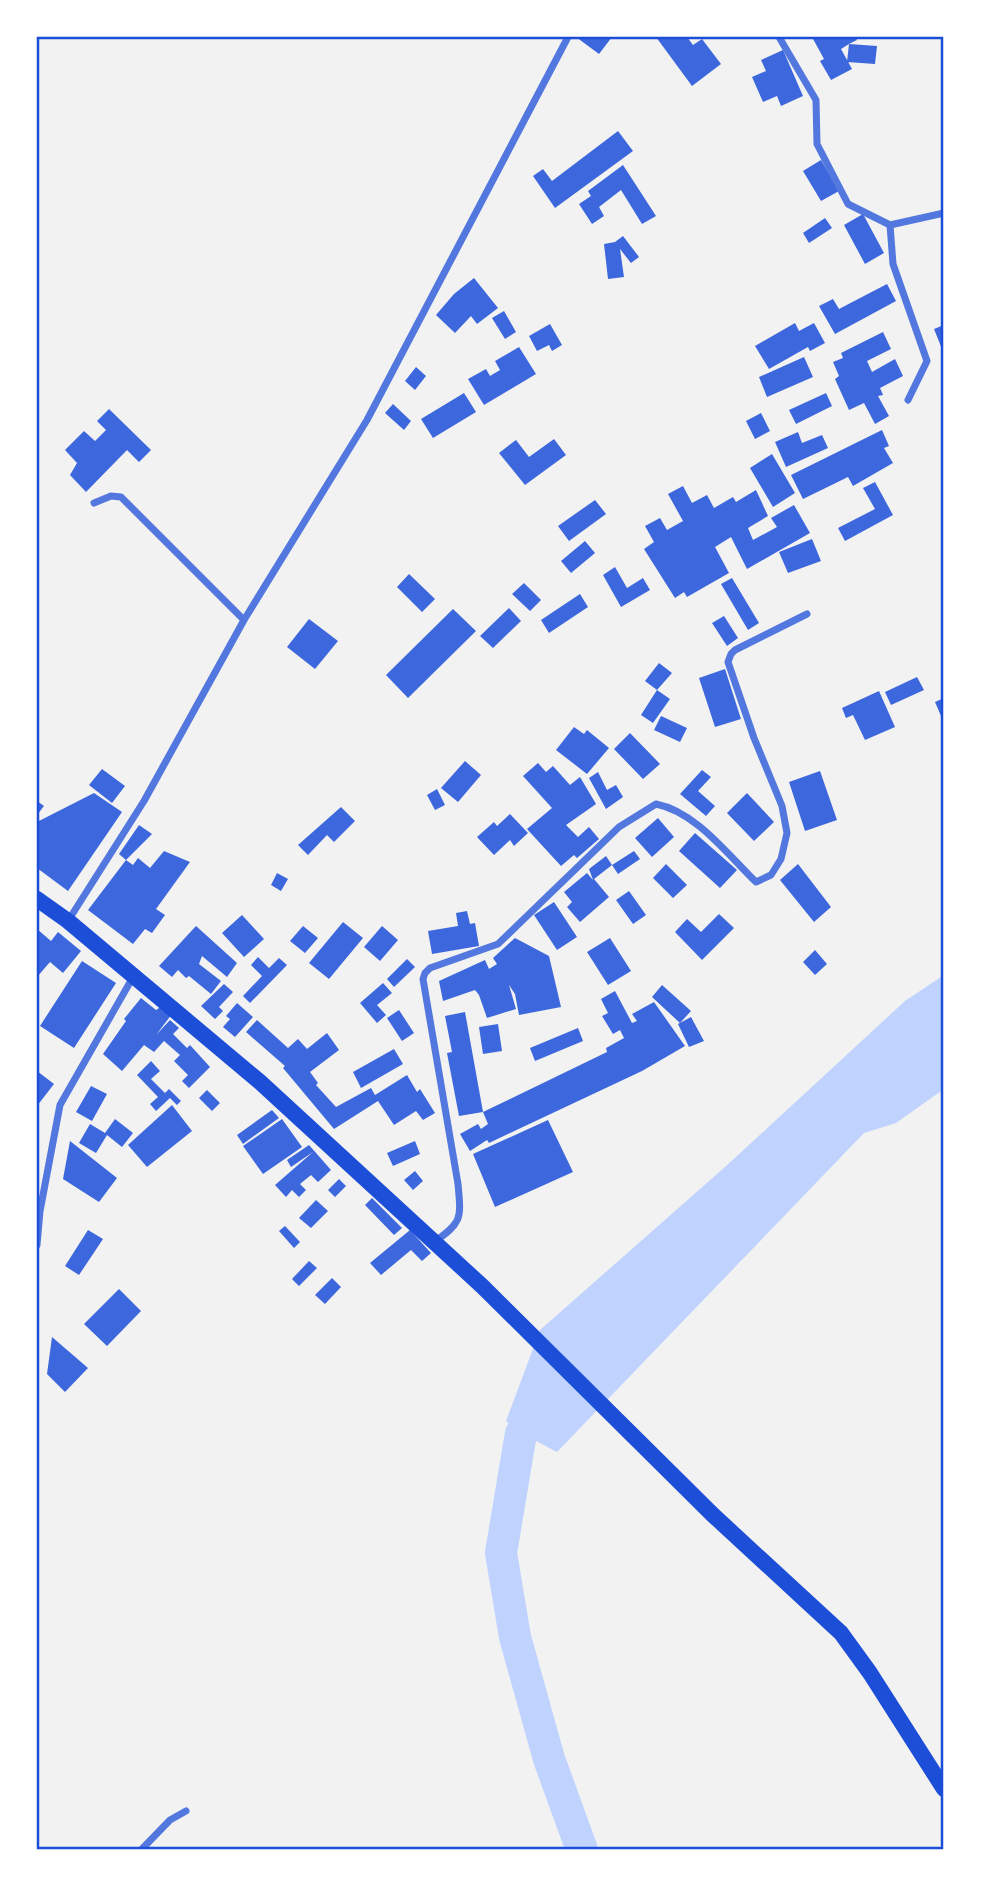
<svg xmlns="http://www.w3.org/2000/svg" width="981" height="1887" font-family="'Crimson Pro',serif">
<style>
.water{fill:#bfd3fe}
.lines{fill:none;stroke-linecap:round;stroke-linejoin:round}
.river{stroke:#bfd3fe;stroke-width:32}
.building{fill:#3d67dc}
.minor{stroke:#5277de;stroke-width:7}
.primary{stroke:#1d4ed8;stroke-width:16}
.neatline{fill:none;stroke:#1d4ed8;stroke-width:2.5}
</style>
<rect width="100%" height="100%" fill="#f2f2f2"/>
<!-- water -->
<path class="water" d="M944,975V1089L896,1123L864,1133L557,1452L521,1433L506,1421L540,1330L725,1167L905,1001Z"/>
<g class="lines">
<!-- river -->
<path class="river" d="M546,1401L521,1433L501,1553L515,1637L549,1759L582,1850"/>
</g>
<!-- building -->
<path class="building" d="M576,37H612L599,54Z
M656,37H687L693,45L702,39L721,64L692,86Z
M812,37H855L857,40L849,44L877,46L875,64L847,62L849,44L841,49L852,69L831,80L820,61L824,59Z
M783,50L803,96L781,106L777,96L763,102L752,77L766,71L761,60Z
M618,131L633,151L555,208L533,176L543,169L552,181Z
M821,160L839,191L821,201L803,171Z
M623,165L656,216L642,224L621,190L599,207L604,216L592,224L579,204L591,196L588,191Z
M863,214L884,253L865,264L844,225Z
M825,218L832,228L809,243L803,233Z
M623,236L639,257L631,263L620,249L624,277L608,279L604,244L615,242Z
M474,278L498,308L477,324L471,316L455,333L436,315L454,294Z
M887,284L896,301L835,334L819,306L833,299L839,309Z
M504,311L516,332L505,339L492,318Z
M795,323L799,331L814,323L825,343L810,351L808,347L769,369L755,346Z
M550,324L562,345L552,351L549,345L537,351L529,336Z
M944,325V354L934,329Z
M883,332L891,349L867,361L872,372L895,359L903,376L880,388L883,395L878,396L889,416L875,424L864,403L849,410L835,379L839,376L833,362L843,358L841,353Z
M519,347L536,374L484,405L468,379L486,369L490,376L500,370L495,361Z
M804,357L813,377L767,397L759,377Z
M416,367L426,376L415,390L405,381Z
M464,393L476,412L433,438L421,419Z
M826,393L832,406L796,424L789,410Z
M393,404L411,421L404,430L385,413Z
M109,409L151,450L139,462L127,450L86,492L70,475L77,463L65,450L84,431L95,441L106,430L97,421Z
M761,413L770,431L755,439L746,421Z
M882,430L889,446L884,448L893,463L853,486L848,477L803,499L791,475Z
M798,432L802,443L822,435L828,448L786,467L775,442Z
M554,439L566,455L525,485L499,453L516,440L529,457Z
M772,454L795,493L773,507L750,468Z
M875,482L893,515L845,541L838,528L875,509L863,488Z
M683,486L692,503L707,495L714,508L733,497L736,502L756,490L768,516L748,528L753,540L777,527L771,518L794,505L810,533L747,569L731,537L715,547L729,573L687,597L684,592L675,598L644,549L654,542L645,526L660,518L667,530L683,521L668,494Z
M595,500L606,514L569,541L558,526Z
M812,539L821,561L788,573L779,552Z
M585,541L595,553L571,573L561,561Z
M615,567L627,588L643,578L650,590L621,607L603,575Z
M409,574L435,599L422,612L397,587Z
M732,578L759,623L748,630L721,584Z
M524,583L541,600L530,611L512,594Z
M580,594L588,607L549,633L541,620Z
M509,608L521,621L493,648L480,636Z
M453,609L476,631L408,698L386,675Z
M724,616L738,638L727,646L712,623Z
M309,619L338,641L315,669L287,647Z
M659,663L672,673L657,690L645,681Z
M725,669L741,719L715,727L699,678Z
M917,677L924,690L891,705L885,692Z
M657,690L670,699L653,723L641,715Z
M879,691L895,727L865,740L853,715L846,718L842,708Z
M944,698V715L941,716L935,702Z
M661,716L687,728L680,742L654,730Z
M574,727L584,734L587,730L609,748L587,774L556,750Z
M630,733L660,764L643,779L614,749Z
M465,761L481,775L458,802L441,788Z
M538,763L546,772L553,766L570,785L580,777L596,804L566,825L578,837L589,827L599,839L577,858L574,855L561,866L527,829L552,808L523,776Z
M102,769L125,786L112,803L89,785Z
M702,770L711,777L698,791L715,806L706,816L680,794Z
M820,771L837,820L805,831L789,782Z
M598,772L607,790L616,785L623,797L606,809L589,778Z
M437,789L445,805L435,810L427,795Z
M94,793L122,812L68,891L37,868V822Z
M747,793L774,822L754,841L727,813Z
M37,801L44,806L37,815Z
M341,807L355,821L334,842L327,835L308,855L298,845Z
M510,814L528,833L514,846L510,840L494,855L477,837L494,822L497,826Z
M658,818L674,837L652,857L635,838Z
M139,825L152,834L126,860L119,854Z
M695,833L737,870L720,888L679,851Z
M164,851L190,862L156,909L165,915L152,933L145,929L133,944L88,910L126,860L133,865L138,858L150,868Z
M634,851L640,859L618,874L612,865Z
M606,856L612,865L594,879L609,897L580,922L567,907L572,902L564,892L587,873L593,880L589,869Z
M666,864L687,885L673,898L653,878Z
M798,864L831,907L814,922L780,880Z
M277,873L288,879L281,891L271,885Z
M629,891L646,915L633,924L616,900Z
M554,902L577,937L557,950L534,915Z
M467,911L470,924L475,923L479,946L432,954L428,931L458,926L456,913Z
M719,914L734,928L702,960L675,932L687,919L701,932Z
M242,915L264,939L244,957L222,933Z
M343,922L363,938L329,979L309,963Z
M196,926L237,963L227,977L202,956L199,964L221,981L211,994L189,976L186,978L178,970L172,977L159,966Z
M303,926L318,938L305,953L290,941Z
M382,926L398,940L380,961L364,947Z
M37,929L51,941L58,932L81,951L63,973L50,962L37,977Z
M515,938L549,956L561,1007L519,1015L515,994L509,985L516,1009L487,1018L479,995L475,990L443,1001L439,981L485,960L489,969L497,964L493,958Z
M610,938L631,971L608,985L587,952Z
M815,950L827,964L815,975L803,962Z
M258,957L269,968L279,958L287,965L250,1003L243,996L262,976L251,965Z
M407,959L415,967L394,987L387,979Z
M82,961L116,983L74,1048L40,1026Z
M383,983L392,993L377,1005L386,1015L377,1023L360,1003Z
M224,984L233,992L219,1007L223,1011L215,1019L201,1006Z
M662,985L691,1011L680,1023L652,997Z
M615,991L632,1023L637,1021L632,1014L654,1002L685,1046L642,1071L489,1143L487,1140L470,1151L460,1134L478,1124L481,1129L488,1124L483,1112L607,1052L606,1048L624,1038L620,1030L613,1034L602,1016L608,1013L601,999Z
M141,998L156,1010L162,1006L172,1014L156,1035L170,1020L179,1028L173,1034L187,1048L190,1045L210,1067L189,1088L182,1081L188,1075L174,1061L180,1055L164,1041L154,1052L144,1045L122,1071L103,1054L126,1021L124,1019Z
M237,1003L253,1017L235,1037L223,1027L230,1019L226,1016Z
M399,1010L414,1033L402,1041L387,1018Z
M465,1012L483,1112L459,1116L447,1053L452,1052L445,1016Z
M691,1017L704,1041L689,1047L678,1024Z
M257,1020L288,1048L298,1039L307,1049L327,1033L339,1050L310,1072L318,1083L316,1085L336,1107L371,1088L375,1095L407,1075L417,1092L420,1089L435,1113L423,1120L416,1111L394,1125L378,1101L334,1129L283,1068L285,1066L246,1032Z
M498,1024L502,1051L483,1054L479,1027Z
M578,1028L583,1041L535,1061L530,1048Z
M394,1049L403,1064L361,1088L353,1072Z
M151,1061L160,1071L151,1079L165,1093L169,1089L181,1101L177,1105L170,1098L156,1111L150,1104L158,1097L137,1075Z
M37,1071L54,1084L37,1106Z
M91,1086L107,1094L92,1121L76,1112Z
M207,1090L220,1103L212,1111L199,1098Z
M172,1105L192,1131L147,1167L128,1145Z
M272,1110L279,1118L243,1144L237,1135Z
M115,1119L133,1133L122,1147L107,1135L96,1153L79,1143L90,1124L105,1133Z
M282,1119L302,1147L263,1174L243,1146Z
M548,1120L573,1172L495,1207L473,1154Z
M70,1141L117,1178L99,1202L63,1179Z
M415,1141L420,1154L393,1166L387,1153Z
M309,1145L331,1170L318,1182L311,1175L300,1184L306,1190L299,1197L292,1190L286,1197L275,1185L313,1152L291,1167L287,1160Z
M415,1171L423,1181L413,1190L404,1180Z
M339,1179L346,1186L335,1197L328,1190Z
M372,1198L402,1228L394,1235L365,1205Z
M316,1200L328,1211L311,1228L299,1218Z
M285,1226L300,1242L294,1248L279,1231Z
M88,1230L103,1239L79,1275L65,1266Z
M410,1230L431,1253L422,1261L411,1250L381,1275L370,1263Z
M309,1261L317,1268L299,1286L292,1279Z
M332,1278L341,1287L325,1304L315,1295Z
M119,1289L141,1311L107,1346L84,1324Z
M52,1337L88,1368L65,1392L47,1374Z"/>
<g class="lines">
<!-- minor -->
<path class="minor" d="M779,37L816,100L817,144L848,204L890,225L944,213
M890,225L893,264L927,361L908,400
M94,503L111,496L121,497L244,620
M68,921L144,801L244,620L367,420L568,37
M434,1242C463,1222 461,1218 458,1184L423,979L425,973L430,968L498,944L619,827L656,804C696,812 727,854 756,882L771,875L781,859L787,833L782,806L754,738L728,662L731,654L735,650L807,614
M37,1245L40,1211L60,1105L133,977
M141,1850L170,1820L186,1811"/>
<!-- primary -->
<path class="primary" d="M37,899L68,921L260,1082L482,1286L713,1515L841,1633L870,1673L944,1789"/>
</g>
<!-- border -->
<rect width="981" height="1887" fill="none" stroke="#ffffff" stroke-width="77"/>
<rect x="38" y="38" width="904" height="1810" class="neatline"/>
</svg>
